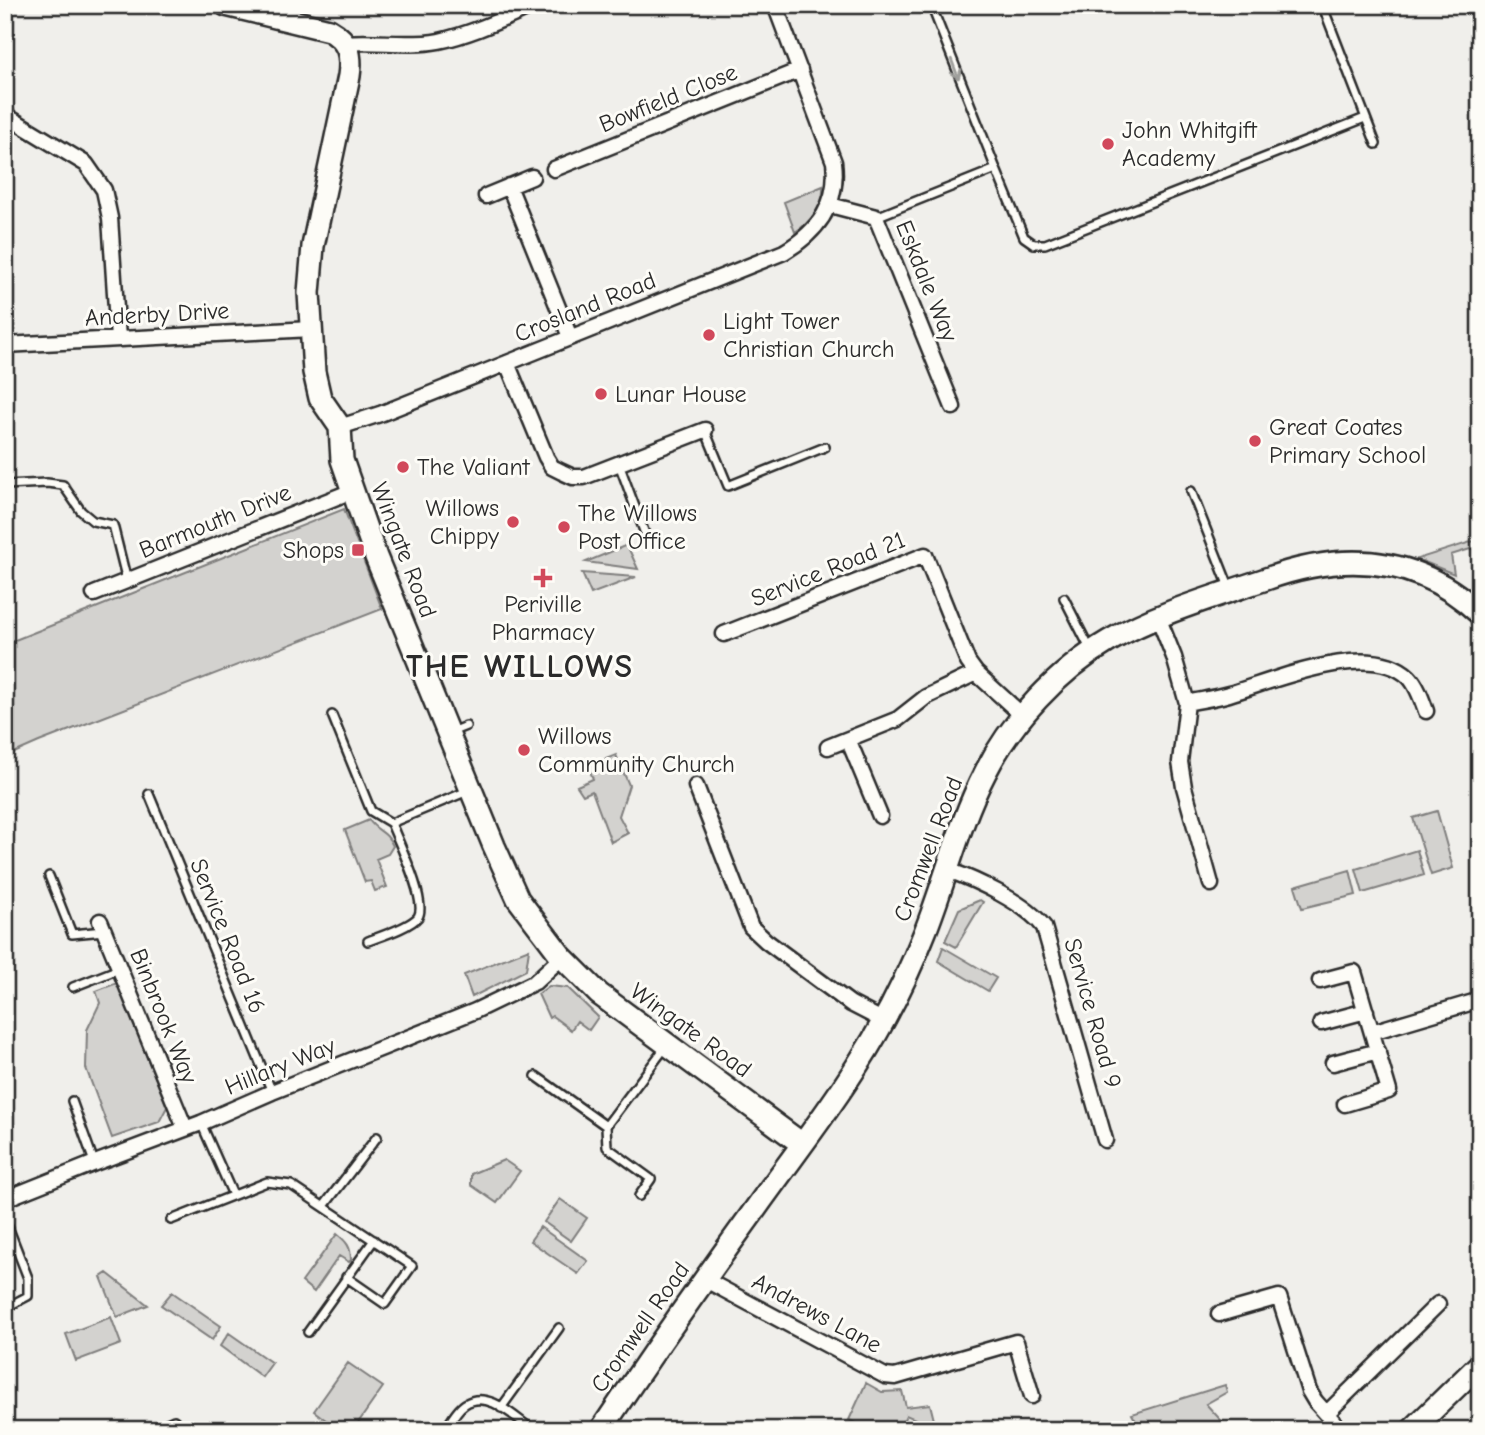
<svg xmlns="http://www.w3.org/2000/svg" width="1485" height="1435" font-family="'Comic Neue',sans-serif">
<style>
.green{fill:#d3d2cf;stroke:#7f7e7d;stroke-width:2}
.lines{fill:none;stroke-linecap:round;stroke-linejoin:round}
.lane-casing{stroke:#2b2b2b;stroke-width:12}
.street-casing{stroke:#2b2b2b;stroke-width:19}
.secondary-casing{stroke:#2b2b2b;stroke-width:26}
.lane{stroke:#fdfcf7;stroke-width:7}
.street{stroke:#fdfcf7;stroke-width:14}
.secondary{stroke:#fdfcf7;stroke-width:21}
.oneway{stroke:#9e9e9b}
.poi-dot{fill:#d1495b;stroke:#fdfcf7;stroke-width:2.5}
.labels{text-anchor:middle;stroke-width:6;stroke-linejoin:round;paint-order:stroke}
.street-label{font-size:24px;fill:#2b2b2b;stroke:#fdfcf7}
.poi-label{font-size:24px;fill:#2b2b2b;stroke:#fdfcf7;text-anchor:start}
.district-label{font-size:32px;font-weight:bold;letter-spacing:2px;fill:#2b2b2b;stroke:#fdfcf7}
</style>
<rect width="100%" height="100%" fill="#f0efeb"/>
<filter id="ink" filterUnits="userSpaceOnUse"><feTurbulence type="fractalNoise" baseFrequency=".0143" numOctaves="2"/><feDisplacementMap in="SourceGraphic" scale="14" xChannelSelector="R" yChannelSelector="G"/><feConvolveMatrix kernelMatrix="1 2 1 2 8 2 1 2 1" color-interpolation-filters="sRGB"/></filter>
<g filter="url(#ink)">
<!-- green -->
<path class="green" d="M823,186C825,203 810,223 795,232L784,202Z
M344,509L382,609L39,742L5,757V644Z
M1480,539V546L1451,555L1454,574L1417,559Z
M627,545L638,569L586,562Z
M582,573L636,577L591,594Z
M616,755L629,785L619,816L628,833L611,842L592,791L583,795L577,786L593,779L588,766Z
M1437,811L1453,868L1431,875L1413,818Z
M369,820C377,832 387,831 393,846L388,854L376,859L387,887L375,891L371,881L365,882L345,830Z
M1417,850L1424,875L1363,893L1356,869Z
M1350,870L1356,895L1302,908L1295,886Z
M980,900L983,902L956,947L945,941L959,909Z
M943,947L996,978L988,991L938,961Z
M529,949L526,970L472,997L464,975Z
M117,983L167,1107L159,1122L112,1138L86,1068L87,1030L100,1003L96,991Z
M549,986L568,988L598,1017L589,1030L577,1021L571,1030L552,1016L549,1018L538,994Z
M504,1160L520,1171L497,1203L471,1185V1174Z
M560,1199L587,1218L571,1241L544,1222Z
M540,1227L588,1261L578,1274L530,1241Z
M337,1234C347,1242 351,1247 351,1260L349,1262L339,1256L314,1292L302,1282Z
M107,1273L148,1305L117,1317L101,1277Z
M172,1292L221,1326L212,1340L161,1305Z
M111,1317L121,1344L76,1361L66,1334Z
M229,1333L272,1363L262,1377L220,1346Z
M348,1363L383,1387L353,1430H339L314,1411Z
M866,1383L882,1392L902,1391L906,1407L930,1404L936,1428L906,1415L899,1430H870L849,1420Z
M1225,1385L1227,1392L1206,1404L1228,1428L1226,1430H1141L1132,1414Z"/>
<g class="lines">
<!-- lane casing -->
<g class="lane-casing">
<path id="lane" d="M1323,7L1376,144
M996,169L1024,237L1034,244H1045L1365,118
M876,217L996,169L931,5
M705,430L728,486L825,447
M619,464L644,531
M5,485L47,483L63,485L81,511L93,521L113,525L127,581
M1191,491L1229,587
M1064,598L1090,649
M332,715L371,811L391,823L470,790
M451,732L466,726
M149,794L272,1092
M49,876L72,934L104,931
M368,941C381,936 410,927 418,917C428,902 398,841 391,823
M73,987L119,969
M536,1076L606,1126
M72,1101L94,1162
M201,1123L233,1195
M639,1196L651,1179L607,1147L606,1126L667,1045
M324,1206L377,1137
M5,1219L28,1278V1296L5,1308
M171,1220L267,1182L291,1185L412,1266L385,1304L346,1277
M308,1332L374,1240
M501,1408L559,1328
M152,1430L174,1420L187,1430
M445,1430C450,1422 457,1409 465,1404C488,1389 514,1417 533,1430"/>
</g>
<!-- street casing -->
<g class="street-casing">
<path id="street" d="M346,43C377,40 408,47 439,41C472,34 505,18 536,5
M5,115L86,164L104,190L110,218L118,339
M554,169L800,70
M509,186L570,337
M486,196L532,177
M830,205L876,217L953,407
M5,345L311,329
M507,363L546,457L552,467L562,472L573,477H584L705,430
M340,427L380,414L784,252C819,231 839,203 834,162L775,5
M94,594L352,491
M1158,617L1174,657L1187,703L1180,762L1184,787L1211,884
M724,634L925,555L968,662L976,673L1023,716
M1187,703C1201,700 1215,698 1229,694C1274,681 1370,639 1409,677C1417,685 1422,700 1426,711
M848,739L880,816
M828,747L898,719L926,697L976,673
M696,786L751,927L766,941L851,1004L884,1021
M948,870C976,880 1026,903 1044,927L1105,1140
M100,921L185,1128
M1320,981L1354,972L1389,1091L1345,1104
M1321,1023L1366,1011
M1372,1032L1480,1000
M1333,1063L1378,1051
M5,1199L95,1163L201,1123L272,1092L475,1011L535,982L562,957
M704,1279L885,1376L895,1377L1016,1342L1032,1396
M1219,1314L1279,1297L1309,1391L1315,1401L1341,1430
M1327,1413L1438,1304"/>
</g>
<!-- secondary casing -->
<g class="secondary-casing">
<path id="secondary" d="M226,5L329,30C349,41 352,55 349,76L313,246L309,293L314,372L320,398L340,427L342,460L376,557L494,846L518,899L562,957L599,994L802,1144
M601,1430C651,1355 703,1281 756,1208C790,1160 827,1114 858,1064C885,1022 907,978 925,932C946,879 959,823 985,773C1011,721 1058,671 1109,641C1157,613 1213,597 1266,579C1344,551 1418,555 1480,614
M1412,1430L1480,1364"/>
</g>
<!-- lane -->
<use href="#lane" class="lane"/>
<!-- street -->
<use href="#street" class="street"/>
<!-- secondary -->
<use href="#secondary" class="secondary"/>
</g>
<!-- one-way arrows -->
<defs><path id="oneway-shaft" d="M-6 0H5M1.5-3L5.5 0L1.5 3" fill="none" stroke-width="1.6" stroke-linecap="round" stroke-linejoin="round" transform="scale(1.75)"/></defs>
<use class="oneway" href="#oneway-shaft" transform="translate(955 69) rotate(69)"/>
</g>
<!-- markers -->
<g class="poi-dot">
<circle cx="1108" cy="144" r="7"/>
<circle cx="709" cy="335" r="7"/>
<circle cx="601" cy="394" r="7"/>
<circle cx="1255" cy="441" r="7"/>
<circle cx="403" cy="467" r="7"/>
<circle cx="513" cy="522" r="7"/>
<circle cx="564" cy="527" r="7"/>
<rect x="351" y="543" width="14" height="14" rx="3.5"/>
<path d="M539.5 567.5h7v7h7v7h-7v7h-7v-7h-7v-7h7z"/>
<circle cx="524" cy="750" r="7"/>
</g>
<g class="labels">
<!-- street labels -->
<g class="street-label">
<text transform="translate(668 98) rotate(-22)" y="8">Bowfield Close</text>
<text transform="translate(927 281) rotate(68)" y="8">Eskdale Way</text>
<text transform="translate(585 307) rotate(-22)" y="8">Crosland Road</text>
<text transform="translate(157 314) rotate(-3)" y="8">Anderby Drive</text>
<text transform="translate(215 521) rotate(-22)" y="8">Barmouth Drive</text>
<text transform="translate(404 550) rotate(69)" y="8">Wingate Road</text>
<text transform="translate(828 569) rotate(-22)" y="8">Service Road 21</text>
<text transform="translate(928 849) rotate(-69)" y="8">Cromwell Road</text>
<text transform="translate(228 936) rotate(68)" y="8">Service Road 16</text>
<text transform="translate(1093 1013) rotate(74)" y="8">Service Road 9</text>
<text transform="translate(164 1016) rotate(68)" y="8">Binbrook Way</text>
<text transform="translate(691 1030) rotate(36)" y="8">Wingate Road</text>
<text transform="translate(280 1066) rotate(-22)" y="8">Hillary Way</text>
<text transform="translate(817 1313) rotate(28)" y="8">Andrews Lane</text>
<text transform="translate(640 1327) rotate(-55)" y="8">Cromwell Road</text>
</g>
<!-- poi labels -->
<g class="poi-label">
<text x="1122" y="138">John Whitgift<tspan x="1122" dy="28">Academy</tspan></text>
<text x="723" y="329">Light Tower<tspan x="723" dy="28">Christian Church</tspan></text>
<text x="615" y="402">Lunar House</text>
<text x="1269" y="435">Great Coates<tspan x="1269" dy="28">Primary School</tspan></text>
<text x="417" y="475">The Valiant</text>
<text x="499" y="516" text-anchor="end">Willows<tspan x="499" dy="28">Chippy</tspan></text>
<text x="578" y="521">The Willows<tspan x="578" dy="28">Post Office</tspan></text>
<text x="344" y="558" text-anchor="end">Shops</text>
<text x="543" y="612" text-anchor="middle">Periville<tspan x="543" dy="28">Pharmacy</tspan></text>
<text x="538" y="744">Willows<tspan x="538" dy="28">Community Church</tspan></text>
</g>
<!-- district labels -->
<g class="district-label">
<text x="520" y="677">THE WILLOWS</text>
</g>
</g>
<!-- margin -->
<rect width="1485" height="1435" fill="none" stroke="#fdfcf7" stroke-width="28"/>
<rect x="14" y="14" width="1457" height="1407" fill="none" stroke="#2b2b2b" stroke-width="2.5" filter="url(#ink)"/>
</svg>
